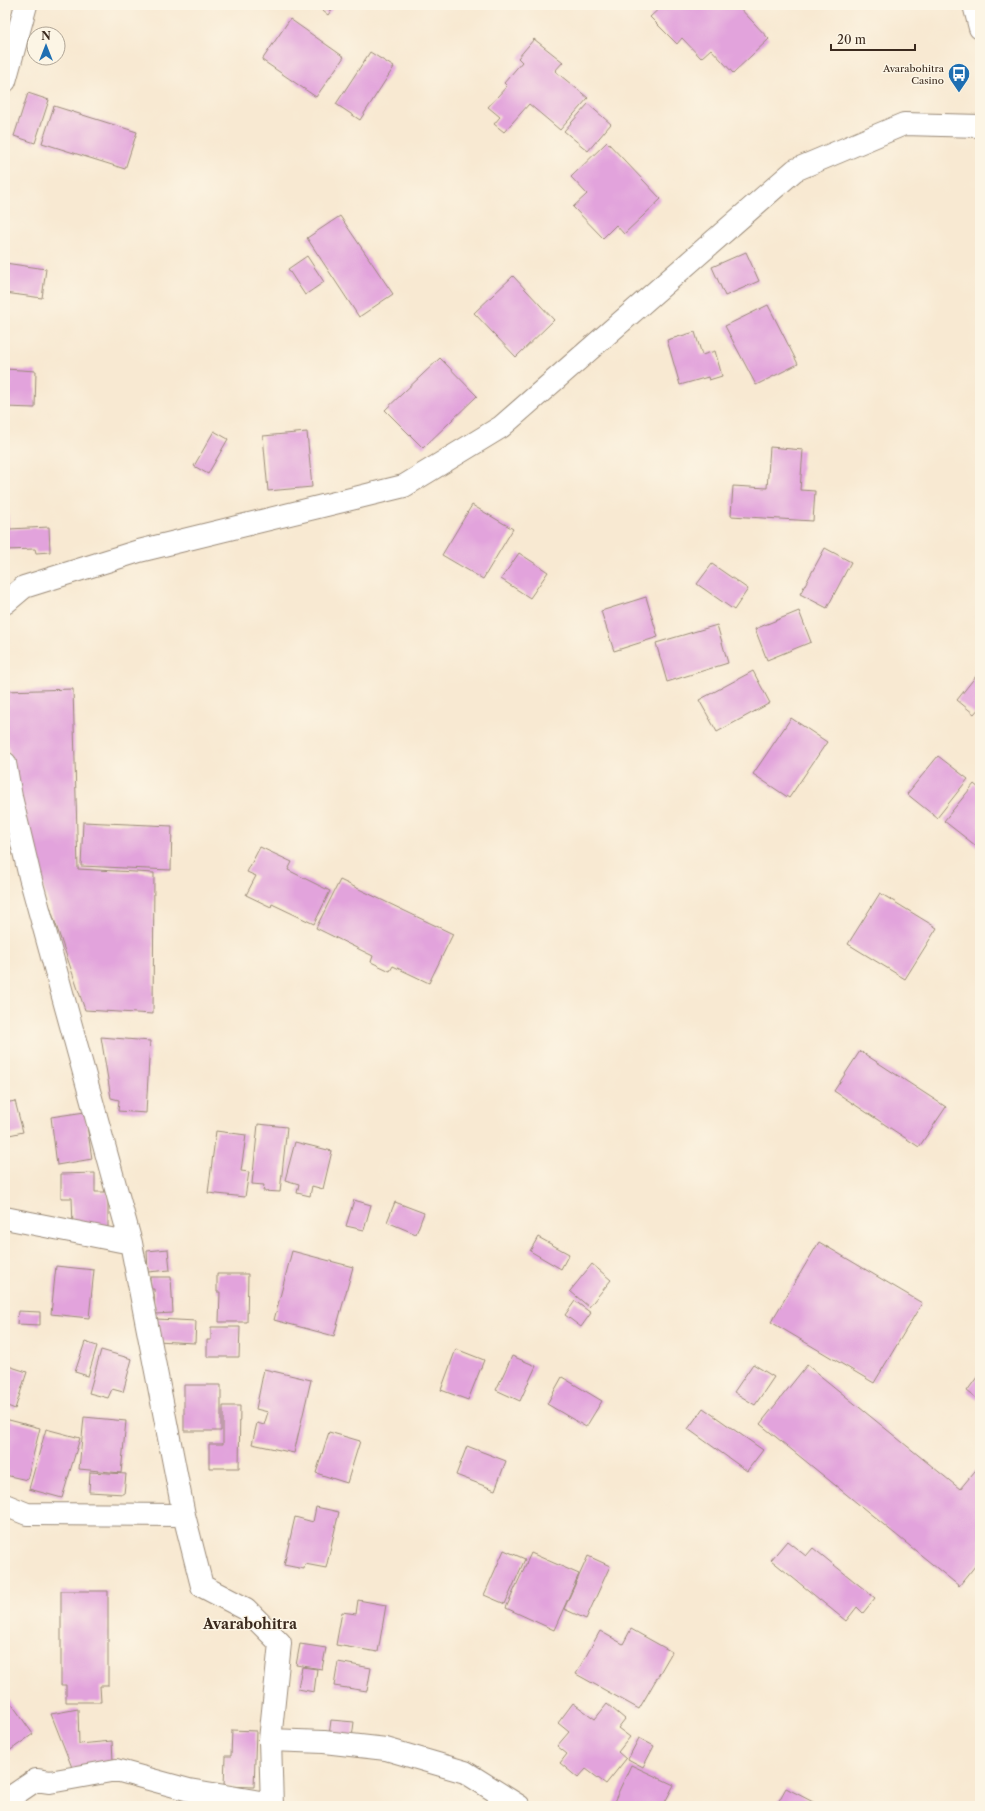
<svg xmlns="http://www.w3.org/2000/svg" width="985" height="1811" font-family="'Libre Caslon Text',serif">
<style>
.building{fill:#e2a3dc}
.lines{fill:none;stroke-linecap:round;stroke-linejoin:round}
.minor-casing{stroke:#9a8a78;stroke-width:24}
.tertiary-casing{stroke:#9a8a78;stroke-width:24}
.minor{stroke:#fff;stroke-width:22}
.tertiary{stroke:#fff;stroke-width:22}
.labels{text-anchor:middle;stroke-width:3;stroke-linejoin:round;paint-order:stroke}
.poi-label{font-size:10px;fill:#3b2a1e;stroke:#fcf5e5;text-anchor:end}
.district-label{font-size:14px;font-weight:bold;fill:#3b2a1e;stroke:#fcf5e5}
</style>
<rect width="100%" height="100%" fill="#fcf5e5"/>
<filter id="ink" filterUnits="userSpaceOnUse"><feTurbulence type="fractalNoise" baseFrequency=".025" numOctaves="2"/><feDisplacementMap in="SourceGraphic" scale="8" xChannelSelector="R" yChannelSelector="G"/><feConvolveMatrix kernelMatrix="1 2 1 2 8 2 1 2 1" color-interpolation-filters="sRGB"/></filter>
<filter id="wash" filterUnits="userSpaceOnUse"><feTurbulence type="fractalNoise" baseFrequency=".012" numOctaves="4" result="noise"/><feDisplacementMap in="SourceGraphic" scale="16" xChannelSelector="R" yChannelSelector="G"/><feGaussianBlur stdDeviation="0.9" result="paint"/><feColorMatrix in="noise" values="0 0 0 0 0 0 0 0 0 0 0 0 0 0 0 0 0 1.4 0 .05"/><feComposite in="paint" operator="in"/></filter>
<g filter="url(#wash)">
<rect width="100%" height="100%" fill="#f8e9d2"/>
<g id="blocks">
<!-- building -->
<path class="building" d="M315,5H335L328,15Z
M663,5H737L769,39L733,73L711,49L701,58L682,38L677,44L650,17Z
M290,19L344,57L316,97L262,60Z
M534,39L563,62L555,71L588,98L560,130L529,104L504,132L494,124L500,117L488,107L507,86L504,83L522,62L518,58Z
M370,52L394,67L360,120L336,104Z
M28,93L49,100L35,143L14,136Z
M588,104L611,124L588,151L564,131Z
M54,106L137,132L125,169L42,143Z
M607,142L661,199L624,234L616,225L603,238L573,207L587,194L571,177Z
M340,216L393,294L359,317L307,238Z
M746,252L759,281L725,296L712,267Z
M307,256L324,282L305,295L288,269Z
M5,263L46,269L42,298L5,293Z
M513,276L554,320L516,357L474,313Z
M768,305L798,364L756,385L725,326Z
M695,332L702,355L715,351L722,376L709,380L708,377L680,385L667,340Z
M440,358L477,396L423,448L385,410Z
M5,369L36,371L35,408L5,407Z
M214,431L228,439L208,474L194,466Z
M307,432L312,487L268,491L263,436Z
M770,447L803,450L800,490L815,491L813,521L731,516L733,486L767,488Z
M5,496H7L9,529L49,527L50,552L36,553L35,549L5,550Z
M472,505L513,529L483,579L442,555Z
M825,548L851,562L827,608L800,594Z
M519,553L548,572L530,598L501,579Z
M712,564L748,589L734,610L697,584Z
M646,597L658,637L614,651L601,611Z
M799,611L811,642L767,660L755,629Z
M717,625L728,663L667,682L656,643Z
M753,671L770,703L717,732L699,700Z
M980,671V707L974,714L957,700Z
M73,689L78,869L154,873L153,1014L85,1010L38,872L5,734V691Z
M791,718L827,742L789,798L753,774Z
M938,756L968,779L937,818L907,794Z
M974,784L980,789V849L944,821Z
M83,822L172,826L171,870L81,866Z
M260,847L292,862L288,870L330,891L314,924L272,904L271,907L246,895L256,876L247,872Z
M340,880L453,934L429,983L393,966L390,971L371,962L373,956L316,928Z
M880,893L937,928L905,979L848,944Z
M101,1037L150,1041L146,1113L118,1111L119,1100L111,1098Z
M860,1051L946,1107L919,1147L834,1091Z
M15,1101L23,1132L5,1136V1103Z
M85,1112L92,1159L57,1165L51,1117Z
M258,1124L287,1127L280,1192L263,1191L264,1185L252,1184Z
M216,1131L246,1135L241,1171L249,1172L245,1197L208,1193Z
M295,1142L332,1151L323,1189L312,1186L310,1196L297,1193L299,1184L285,1180Z
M95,1173V1192H108V1227H73L72,1198H61V1174Z
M354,1200L371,1205L364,1230L346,1226Z
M395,1202L424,1213L416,1234L387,1222Z
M538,1237L569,1254L561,1269L530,1251Z
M819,1242L922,1303L874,1383L771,1322Z
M168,1249L170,1270L148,1272L147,1251Z
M292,1251L353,1267L334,1336L274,1320Z
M592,1264L611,1280L589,1307L570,1291Z
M56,1266L94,1270L89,1318L51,1314Z
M217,1274H248L247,1322H219L220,1292H217Z
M150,1277H171L173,1313L155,1314L154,1289H150Z
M575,1301L591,1313L581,1327L565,1315Z
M18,1311L40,1312V1325L17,1324Z
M157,1319L196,1321L195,1343L156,1341Z
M211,1327H240L239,1357H207V1340H211Z
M85,1342L97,1346L88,1376L75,1372Z
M456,1349L484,1360L468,1400L441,1390Z
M101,1350L132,1359L123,1392L112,1389L108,1398L89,1393Z
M512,1356L536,1366L520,1401L496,1390Z
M753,1364L774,1377L755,1405L734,1392Z
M5,1365L27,1372L15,1409L5,1405Z
M807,1365L960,1489L980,1465V1560L959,1586L760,1424Z
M264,1369L311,1380L294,1453L252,1444L257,1423L264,1425L268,1412L256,1409Z
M980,1373V1401L967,1391Z
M562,1377L602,1401L586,1427L547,1404Z
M184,1385H221V1431H184Z
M223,1406H240L239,1468H209V1444H223Z
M703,1408L763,1450L747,1471L688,1429Z
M84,1417L126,1421L121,1473L79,1469Z
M5,1419L40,1428L27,1480L5,1475Z
M46,1429L80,1438L62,1498L29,1489Z
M329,1432L360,1441L347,1483L316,1473Z
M467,1446L506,1461L495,1490L456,1475Z
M90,1472L126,1474L124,1494L89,1492Z
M316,1507L339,1512L326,1568L305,1564L304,1569L284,1565L295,1517L313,1522Z
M787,1541L806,1556L813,1548L875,1598L863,1613L857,1607L846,1621L771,1560Z
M504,1550L525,1559L505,1604L484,1595Z
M531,1553L579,1574L554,1630L506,1608Z
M588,1556L610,1566L586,1619L564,1609Z
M61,1591H108V1686H100L101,1702H66V1685H61Z
M358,1600L386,1605L378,1652L336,1645L342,1612L356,1614Z
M631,1629L672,1652L639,1709L576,1674L600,1631L623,1644Z
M300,1644L326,1648L322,1669L296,1665Z
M338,1662L371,1668L367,1691L334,1686Z
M302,1667L317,1669L314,1692L298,1689Z
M6,1696L33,1734L5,1754V1697Z
M573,1703L595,1719L607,1704L625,1719L618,1728L630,1737L618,1752L626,1759L606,1784L586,1769L578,1778L560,1763L567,1754L557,1746L569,1732L558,1723Z
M78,1709L79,1744L112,1741L113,1761L73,1770L51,1714Z
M331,1720L354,1722L352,1738L329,1736Z
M232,1730L256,1731L254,1787L224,1786L225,1756H231Z
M639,1738L654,1746L643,1767L628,1759Z
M631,1765L674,1785L663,1806H612Z
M786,1788L817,1804L816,1806H776Z"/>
</g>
</g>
<g filter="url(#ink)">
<use href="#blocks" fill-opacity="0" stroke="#9a8a78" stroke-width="1"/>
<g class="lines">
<!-- minor casing -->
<g class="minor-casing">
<path id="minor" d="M5,81L26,5
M5,603L24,587L139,551L404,486L501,427L795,170L904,124L980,126
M5,763L11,797L30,877L131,1243L184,1515L202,1586L246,1609L280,1643L270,1740L324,1742L386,1749L465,1772L519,1806
M5,1218L131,1243
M5,1505L27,1514L184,1515
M270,1740L272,1806
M5,1801L36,1780L50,1782L116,1770L189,1790L272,1804"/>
</g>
<!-- tertiary casing -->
<g class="tertiary-casing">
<path id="tertiary" d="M974,5L980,28"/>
</g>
<!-- minor -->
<use href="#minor" class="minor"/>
<!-- tertiary -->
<use href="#tertiary" class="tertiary"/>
</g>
</g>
<!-- icons -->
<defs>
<g id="bus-pin" transform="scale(1.15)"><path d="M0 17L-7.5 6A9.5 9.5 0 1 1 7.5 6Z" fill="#1f6fb2" stroke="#fcf5e5"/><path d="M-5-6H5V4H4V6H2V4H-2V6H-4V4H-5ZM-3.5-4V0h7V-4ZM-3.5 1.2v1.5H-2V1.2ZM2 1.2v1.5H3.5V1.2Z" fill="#fff"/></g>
</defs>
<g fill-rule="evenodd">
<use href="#bus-pin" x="959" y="74"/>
</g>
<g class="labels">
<!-- poi labels -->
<g class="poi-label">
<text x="944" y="72">Avarabohitra<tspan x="944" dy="12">Casino</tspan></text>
</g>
<!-- district labels -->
<g class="district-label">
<text x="250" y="1629">Avarabohitra</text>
</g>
</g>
<!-- margin -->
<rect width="985" height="1811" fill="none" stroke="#fcf5e5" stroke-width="20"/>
<!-- north arrow -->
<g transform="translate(46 46)"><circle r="19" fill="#fcf5e5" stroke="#afa495"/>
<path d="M0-3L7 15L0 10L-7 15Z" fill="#1f6fb2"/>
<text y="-6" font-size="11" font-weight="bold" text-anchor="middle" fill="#3b2a1e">N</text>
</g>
<!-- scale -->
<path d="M831 44v6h84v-6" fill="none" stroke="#3b2a1e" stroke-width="2"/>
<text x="837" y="44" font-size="12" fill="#3b2a1e" stroke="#fcf5e5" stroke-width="3" paint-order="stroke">20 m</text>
</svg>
